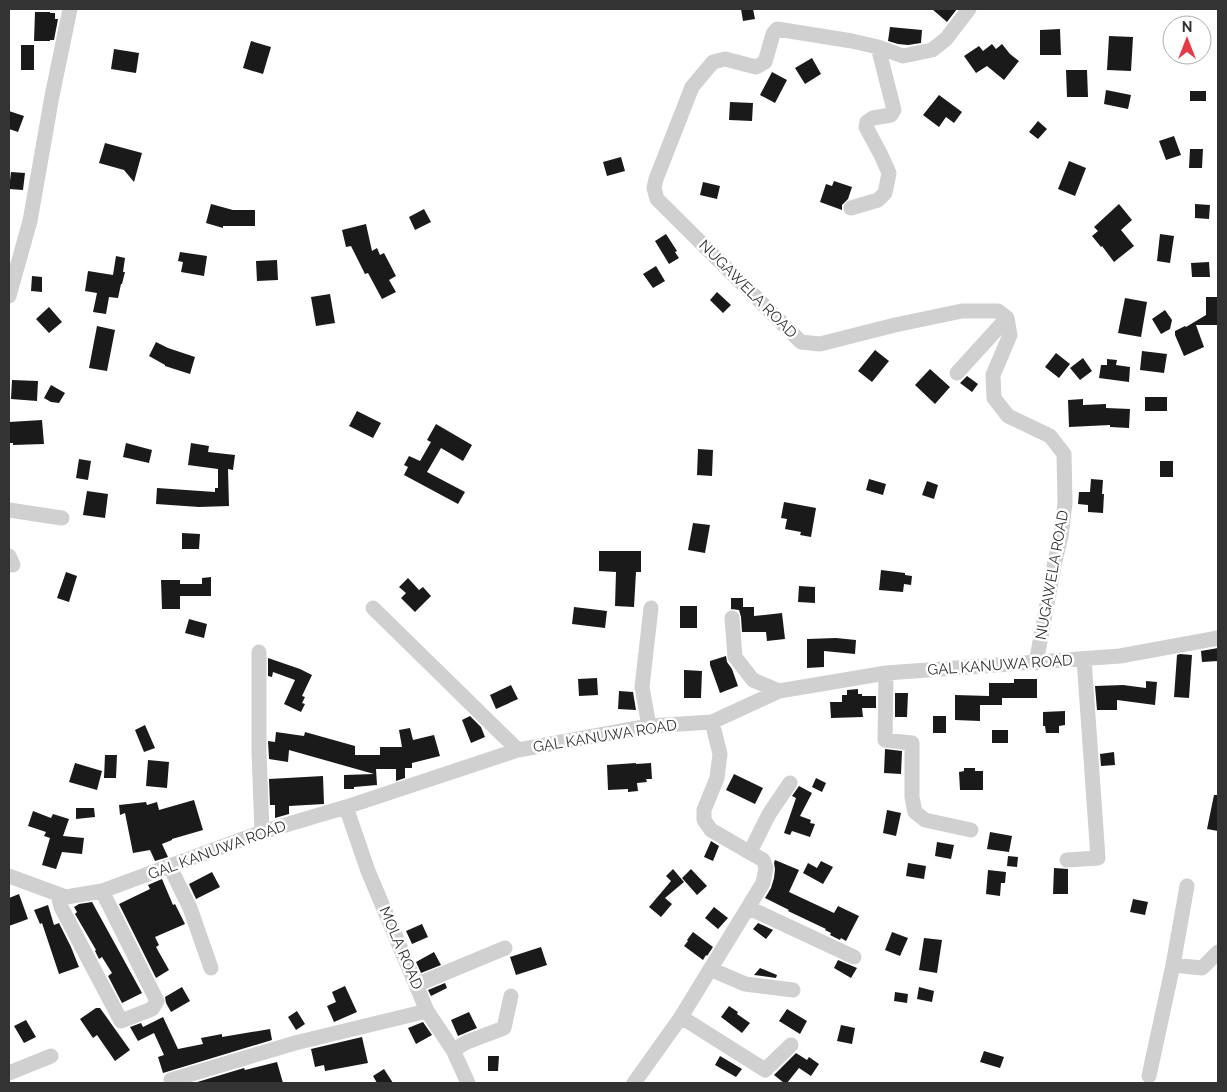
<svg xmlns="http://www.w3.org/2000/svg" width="1227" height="1092" font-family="Raleway,sans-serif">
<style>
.building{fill:#1a1a1a}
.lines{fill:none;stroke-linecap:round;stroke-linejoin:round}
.minor{stroke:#d0d0d0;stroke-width:15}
.labels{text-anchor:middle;stroke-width:5;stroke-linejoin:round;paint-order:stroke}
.street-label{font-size:15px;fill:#333;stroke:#fff}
</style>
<rect width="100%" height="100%" fill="#fff"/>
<!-- building -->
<path class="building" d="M741,9H753L755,19L743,21Z
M932,9H957L947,22Z
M35,12H50V13H55V19H58L54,40H50V41H34Z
M890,27L922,30L921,43L908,45L898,44L888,41Z
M1060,29L1061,55H1040V30Z
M1109,36L1133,37L1131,71L1107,70Z
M251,41L271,47L263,74L243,68Z
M992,44L996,49L1002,44L1010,54L1019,61L1004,80L987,66L976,73L964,56L979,46L983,51Z
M21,45H34V70H21Z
M114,49L139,53L136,73L111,69Z
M812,58L821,74L805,84L795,68Z
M1066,70H1087L1088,97H1067Z
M772,72L787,80L775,103L760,95Z
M1106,90L1131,95L1128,109L1104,104Z
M1190,91H1206V101H1190Z
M939,95L962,112L954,123L946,117L939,127L923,115Z
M730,102L753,103L752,121L729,120Z
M9,111L24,116L18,132L9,129Z
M1038,121L1047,129L1038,139L1029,132Z
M1174,136L1181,155L1166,160L1159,141Z
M105,143L142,153L134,182L124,170L99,163Z
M1190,149H1203L1202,168H1189Z
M621,157L625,171L607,176L603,162Z
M1069,161L1086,168L1075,196L1058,189Z
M11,172L25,173L23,190L9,189Z
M834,181L852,187L848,199L842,205V210L820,202L826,184L832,186Z
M703,182L720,186L717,199L700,195Z
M211,204L233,210H255V226H223V228L206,223Z
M1119,204L1132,220L1121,230L1134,246L1114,262L1102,246L1101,247L1092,236L1098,231L1094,227Z
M1195,204L1210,205L1209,219L1195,218Z
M424,209L431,222L415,230L409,217Z
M366,224L372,251L377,248L380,255L384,253L396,276L389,280L396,292L382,299L368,273L365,274L351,246L346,247L342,230Z
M666,234L677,251L675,252L679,258L669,264L655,241Z
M1160,234L1174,236L1170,263L1157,261Z
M180,252L207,256L204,276L181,272L183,262L178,261Z
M116,256L125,258L123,272H125L122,284H121L118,298L109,297L106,314L93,312L97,293L85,291L88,271L113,275Z
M277,260L278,280L257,281L256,261Z
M1209,262L1210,277H1192L1191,263Z
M656,266L665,281L653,288L643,274Z
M32,276L42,277V292L31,291Z
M717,292L731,305L723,313L710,300Z
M330,294L335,323L316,326L311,297Z
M1206,297H1218V325H1196L1204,347L1184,356L1175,335V331L1185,326L1186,327L1206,315Z
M1125,298L1147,302L1141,337L1118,333Z
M49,307L62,322L49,333L36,319Z
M1165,310L1172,320L1170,329L1161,334L1152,319Z
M97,326L115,330L107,371L89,368Z
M156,342L168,348L195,357L190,374L165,366V365L149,356Z
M875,350L889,361L872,382L858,371Z
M1142,351L1167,354L1164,373L1140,370Z
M1056,353L1070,364L1059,378L1045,367Z
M1083,358L1092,371L1080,380L1070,368Z
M1107,359L1117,360L1116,365L1130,367L1129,382L1099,378L1101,365H1107Z
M930,369L950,387L935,404L915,385Z
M967,376L978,384L972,392L960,383Z
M12,380L38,381L37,401L11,399Z
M51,385L65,393L59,403L51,402L44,398Z
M1145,397H1167V411H1145Z
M1083,399V405L1106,404V408L1130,409L1129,428L1110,427V425L1069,427L1068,400Z
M357,411L381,423L373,438L349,426Z
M42,420L44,444L13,445V443H9V422Z
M436,424L472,445L463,461L441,448L427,472L465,492L458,504L404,475L408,467L404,465L409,456L420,461L431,442L427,440Z
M126,443L152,450L149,463L123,457Z
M191,443L209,446L208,452L235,455L233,470L228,469L229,506L199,507L156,504L157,488L215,492V488H218V469L188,465Z
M698,449L713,450L712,476L697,475Z
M79,459L91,461L88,480L76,478Z
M1160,461H1173V477H1160Z
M869,479L886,484L883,495L866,490Z
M1091,479L1103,480L1102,494H1104L1103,513L1088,512V505L1078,504L1079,492H1090Z
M927,481L938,485L934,499L922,495Z
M87,491L108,494L105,518L83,515Z
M784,502L816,508L811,537L800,535L801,532L785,529L787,519L781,518Z
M693,523L710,525L705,553L688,550Z
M182,533L200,534L199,549H182Z
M599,551H641V572H636L634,607L615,606L616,572L599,571Z
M881,570L905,573V575L912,576L911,585L904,584L903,592L879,590Z
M66,572L77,576L69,602L57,598Z
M211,577V596H180V609H162L161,580H180V584H202V578Z
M408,578L419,590L423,587L431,596L415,612L401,598L406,593L399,587Z
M799,586L815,587V603L798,602Z
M731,598H743V607H754V616L782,613L785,639L767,641L766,632H742L741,617L739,610L731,609Z
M680,606H697V628H680Z
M574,607L607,611L605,628L572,624Z
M189,619L207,624L204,638L185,633Z
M836,638L856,640L855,654L824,651V667L807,668V639Z
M1218,648V661L1202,662L1201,651Z
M1180,654L1192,655L1189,698L1174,697L1177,655Z
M726,656L727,662L732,669L738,686L720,693L710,665V661Z
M268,658L300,669L312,675L302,696L305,697L302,703L305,704L301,712L284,704L295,680L273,672L272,677L268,676Z
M684,670L702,671L701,698H684Z
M597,678L598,695L579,696L578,679Z
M1014,679H1037V698H1002V705H980V721L955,720V695L989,696V683H1014Z
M1146,681L1157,682L1155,705L1117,700V710H1097L1095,686L1123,685L1146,688Z
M511,685L518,699L496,709L490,695Z
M858,689V694H862V696H876V708H862L863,717L831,718L830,702H842V695H847V690Z
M619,691L633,692L636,710L618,709Z
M895,693H908L907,717H895Z
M1065,711V725L1059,726V733H1046L1045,726H1043V712Z
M470,716L481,727L485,737L471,743L462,720Z
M933,716H946V733H933Z
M145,725L155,748L144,752L135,730Z
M410,728L413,740L434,735L440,756L412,763V768H405V778L396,781V769H376L377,785L354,787V789H344V775L374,774L289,750L288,762L269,759L268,741L275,742L276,732L304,736L305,732L355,746V755H380V747H402L399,730Z
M992,730H1008V743H992Z
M885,749L902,751L901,774L884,773Z
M1114,752L1115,765L1101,766L1100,754Z
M105,755H117L116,778H104Z
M148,760L169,762L167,788L146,786Z
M75,763L102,771L97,790L69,782Z
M636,763V764L651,763L652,779H646L647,782L637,783L638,791L628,792V789L608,790L607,765Z
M964,768H975V771H983V790H960L959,772L964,771Z
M734,774L763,788L755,804L726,790Z
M323,776L324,804L289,806V814L275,818V805H270L269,779Z
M816,778L826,783L822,792L812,787Z
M799,786L812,793L800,816L811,820L810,823L815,824L810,837L792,831L790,835L784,833L796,798L792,796Z
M1214,795H1218V831L1207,829Z
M194,800L203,830L172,839V840L162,844L168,857L155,861L150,850L133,853L125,813L120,815L119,805L146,802L147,805L157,802L159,810Z
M76,808H94L95,817L76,819Z
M887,810L901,813L896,836L883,833Z
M33,811L51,818L53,814L69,819L63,836L84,838L82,854L62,852L56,869L42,865L50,838L44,836L46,832L28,826Z
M990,832L1012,836L1009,852L987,849Z
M711,841L719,846L713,861L704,857Z
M937,842L954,845L951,859L935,856Z
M1008,856L1018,857L1017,867L1007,866Z
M775,860L799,870L789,892L834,913L838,906L859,916L846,941L841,938L840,940L830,935L831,933L825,930L826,929L788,911L789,910L765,898L771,888L774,878L775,869L774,863Z
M821,861L833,867L823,884L803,873L808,863L817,868Z
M908,863L926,866L924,879L906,876Z
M1054,868L1068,869V894H1053Z
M673,869L684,882L665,898L672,904L661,917L649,907L671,881L666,876Z
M691,869L707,886L697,895L682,878Z
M988,870L1006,872L1005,883H1001L1000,896L986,894Z
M212,872L220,887L196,899L189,884Z
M162,879L173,905L175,904L185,924L155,937L159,945L156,947L169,970L156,978L119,904L150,889L148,885Z
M19,894L28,919L9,926V898Z
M1133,899L1148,902L1145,915L1130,912Z
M92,902L142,993L122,1003L108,976L112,973L102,957L99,959L95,951L96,950L75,914L77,912L74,907L79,904Z
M48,905L54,925L59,923L71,947L79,967L59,974L42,923L40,924L34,910Z
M714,907L728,918L718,929L705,918Z
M758,923L773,930L766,939L753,929Z
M422,924L428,937L412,944L406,931Z
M693,932L713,947L707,956L706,955L703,960L684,946L688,941L687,940Z
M892,932L908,938L900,956L885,950Z
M924,938L942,940L937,973L919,970Z
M541,947L547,965L516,975L510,957Z
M434,952L441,965L421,973L416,962Z
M838,960L857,968L851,978L834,968Z
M760,968L777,975L776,978L754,975Z
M445,983L447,988L431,996L428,990Z
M345,986L357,1012L334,1022L327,1006L336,1002L332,992Z
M182,987L190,1001L171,1012L166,1003L165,997Z
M919,987L934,991L932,1002L917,999Z
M895,992L908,994L907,1003L894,1001Z
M729,1006L738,1012L737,1014L750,1023L742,1033L721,1017Z
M96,1008H100L130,1050L115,1061L97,1035L93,1038L80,1019Z
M787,1009L807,1021L800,1034L779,1021Z
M297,1011L305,1024L296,1030L288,1017Z
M469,1012L477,1028L458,1036L451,1020Z
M163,1017L178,1049L203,1044L201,1038L222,1034V1037L270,1029L272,1040L163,1073L158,1057L164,1055L154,1033L138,1041L130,1027L141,1023L143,1027Z
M26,1020L36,1037L24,1043L14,1026Z
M423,1022L432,1035L416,1044L408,1028Z
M841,1025L855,1028L852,1044L837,1041Z
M362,1037L368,1063L325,1071L324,1065L315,1067L311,1049Z
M984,1051L1004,1057L1000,1068L980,1062Z
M796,1053L807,1060L809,1057L819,1064L811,1076L799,1068L787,1083H784L774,1075Z
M488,1056H499L498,1071H488Z
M720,1056L742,1069L736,1077L715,1065Z
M277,1062L283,1083H194L244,1068L245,1070Z
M384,1069L393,1083H377L373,1076Z"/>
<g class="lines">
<!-- minor -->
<path class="minor" d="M969,9L946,39L932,50L903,56L878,47L852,41L777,29L773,34L765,62L756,67L725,59L713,62L692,87L656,179L654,188L657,199L801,342L820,344L895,325L962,311H998L1007,318L1010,335L993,375L994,398L1008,416L1050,436L1064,454L1065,503L1061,536L1055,561L1036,663
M851,208L878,200L885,193L889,173L881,155L866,127L867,122L873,118L891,115L894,110L878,47
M9,296L30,221L52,96L70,9
M957,373L1007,318
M9,510L62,518
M9,556L13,565
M373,608L518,750
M732,618L735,657L753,680L779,691
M259,652V752L262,832
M886,673L885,740L912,743V797L915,812L925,820L971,830
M649,726L642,687L651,608
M346,807L368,871L427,1011L453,1050L468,1083
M750,852L769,814L790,783
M1067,860L1098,858L1084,659
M170,867L190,908L211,968
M9,876L66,897L102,891L262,832L346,807L518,750L649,726L712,722L779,691L886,673L1120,656L1218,638
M58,894L61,907L121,1021L152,1009L157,1001L102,891
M749,908L854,957
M1173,965L1187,886
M710,969L745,984L793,990
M416,985L505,948
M681,1017L765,1070L791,1045
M453,1050L467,1042L504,1028L511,996
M9,1073L51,1056
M1149,1076L1173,965L1202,968L1218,952
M171,1080L295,1043L427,1011
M634,1083L681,1017L763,883L766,868L763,860L711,830L704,820V810L717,778L720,754L712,722"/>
</g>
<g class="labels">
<!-- street labels -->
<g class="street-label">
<text transform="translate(748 289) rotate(45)" y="5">NUGAWELA ROAD</text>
<text transform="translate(1052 575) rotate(-80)" y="5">NUGAWELA ROAD</text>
<text transform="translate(1000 665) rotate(-4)" y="5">GAL KANUWA ROAD</text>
<text transform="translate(605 736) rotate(-9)" y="5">GAL KANUWA ROAD</text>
<text transform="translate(217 850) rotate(-20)" y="5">GAL KANUWA ROAD</text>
<text transform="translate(401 948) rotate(67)" y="5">MOLA ROAD</text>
</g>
</g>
<!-- border -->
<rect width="1227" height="1092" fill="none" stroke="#333333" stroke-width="20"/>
<!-- north arrow -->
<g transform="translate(1187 40)"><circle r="24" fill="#ffffff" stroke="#adadad"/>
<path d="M0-4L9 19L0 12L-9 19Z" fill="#e63946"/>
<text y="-8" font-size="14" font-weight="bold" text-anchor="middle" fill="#333333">N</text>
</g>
</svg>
